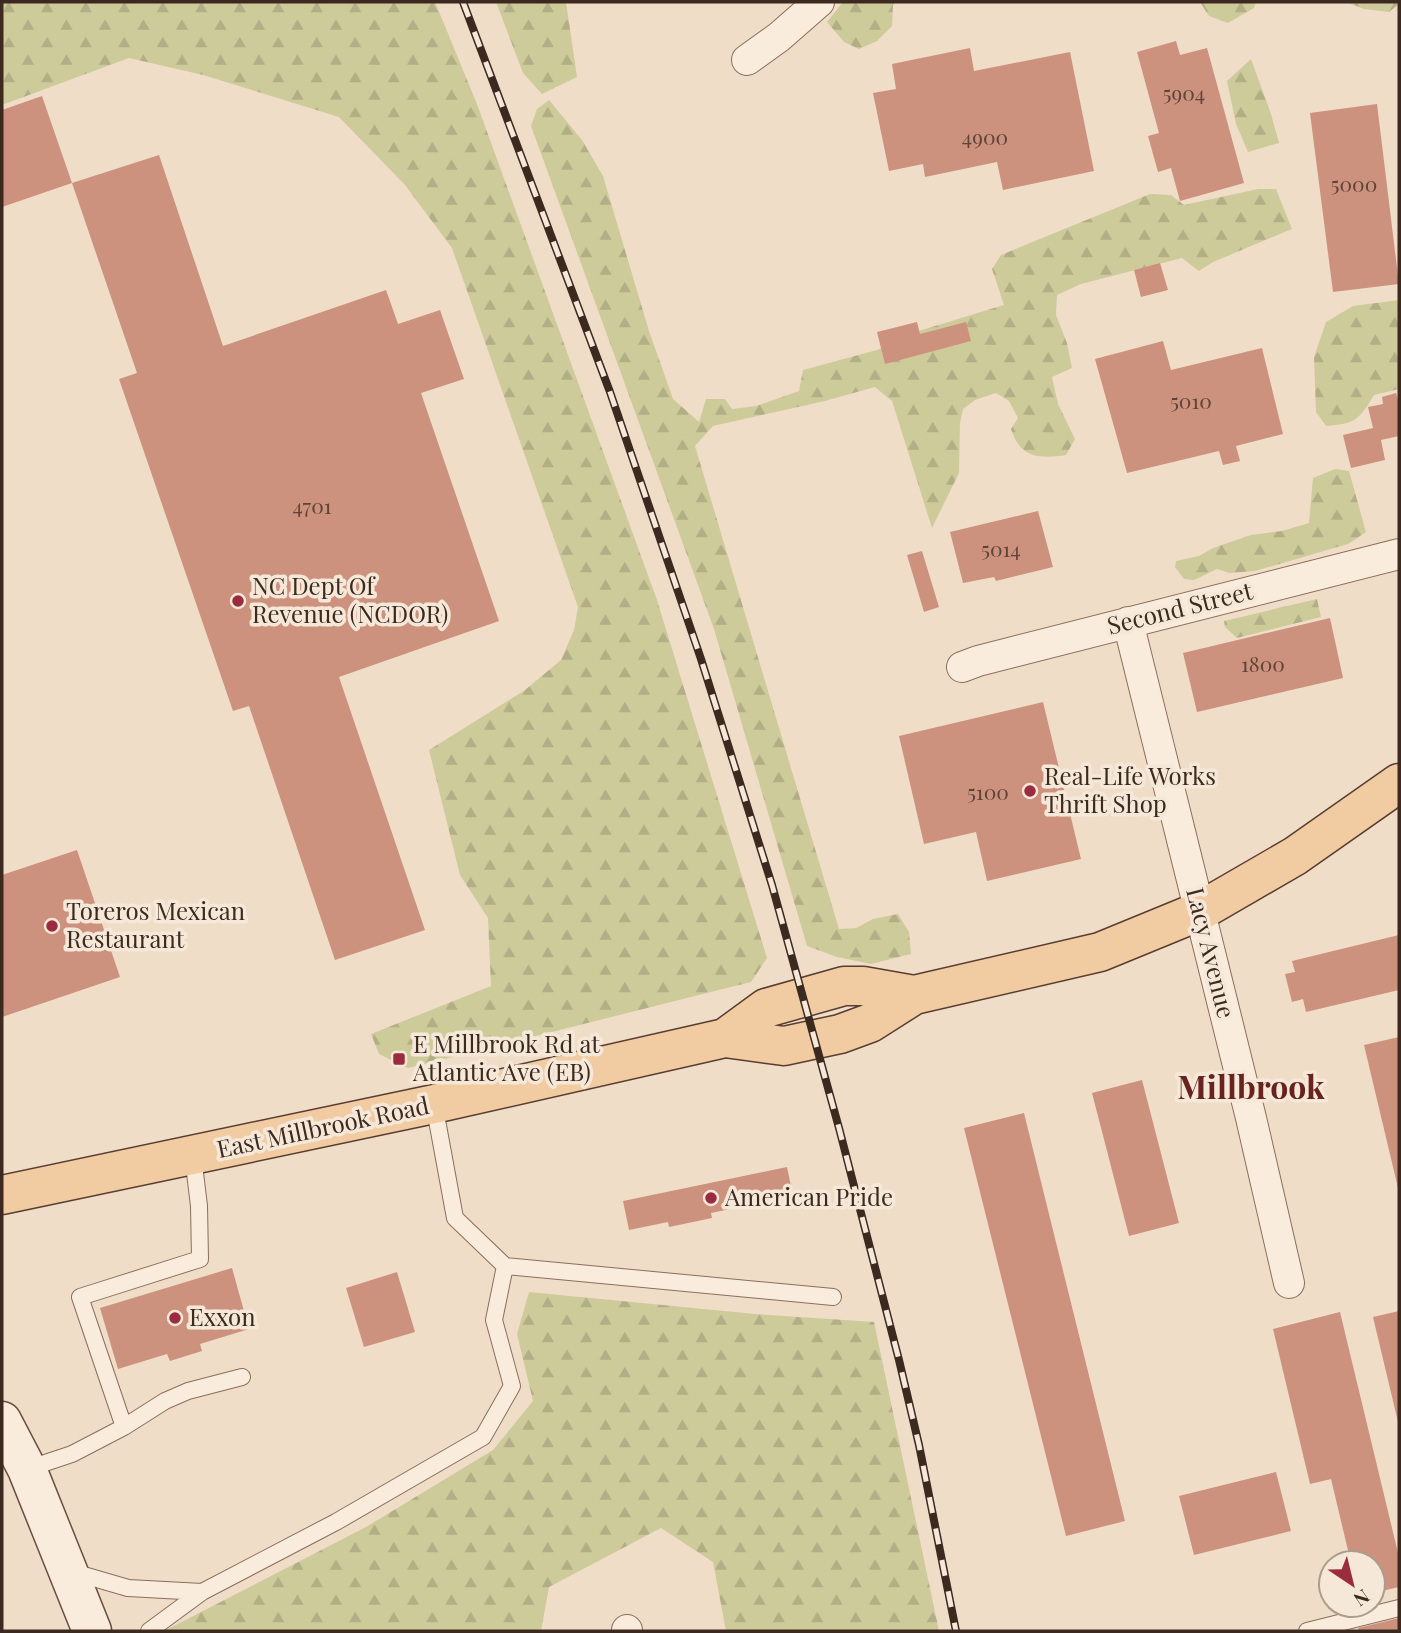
<svg xmlns="http://www.w3.org/2000/svg" width="1401" height="1633" font-family="'Playfair Display',serif">
<style>
.forest{fill:url(#forest-firs)}
.building{fill:#cd927e}
.lines{fill:none;stroke-linecap:round;stroke-linejoin:round}
.service-casing{stroke:#8b6e5d;stroke-width:18}
.minor-casing{stroke:#8b6e5d;stroke-width:32}
.secondary-casing{stroke:#6d4f40;stroke-width:41}
.primary-casing{stroke:#593d30;stroke-width:41}
.service{stroke:#f9ecdc;stroke-width:16}
.minor{stroke:#f9ecdc;stroke-width:30}
.secondary{stroke:#f9ecdc;stroke-width:38}
.primary{stroke:#f1cba1;stroke-width:38}
.rail-casing{stroke:#3c2920;stroke-width:8}
.rail{stroke:#f6e8d8;stroke-width:5;stroke-dasharray:16;stroke-linecap:butt}
.poi-dot{fill:#9b2c3f;stroke:#f6e8d8;stroke-width:2.5}
.labels{text-anchor:middle;stroke-width:7;stroke-linejoin:round;paint-order:stroke}
.number-label{font-size:21px;fill:#604338}
.poi-label{font-size:24px;fill:#3c2920;stroke:#f6e8d8;text-anchor:start}
.street-label{font-size:24px;fill:#3c2920;stroke:#f6e8d8}
.district-label{font-size:32px;font-weight:bold;fill:#69231f;stroke:#f6e8d8}
</style>
<defs>
<pattern id="forest-firs" width="22" height="20" patternUnits="userSpaceOnUse" patternTransform="scale(1.75)"><rect width="22" height="20" fill="#cecb9b"/><path d="M5 1l3.5 6h-7zM16 11l3.5 6h-7z" fill="#b2ae85"/></pattern>
</defs>
<rect width="100%" height="100%" fill="#efddc8"/>
<!-- forest -->
<path class="forest" d="M2,2H435L477,104L657,600L767,958L751,982L408,1068L379,1054L371,1034L491,986L488,918L460,875L429,750L525,690L561,660L574,630L578,607L452,248L405,185L339,117L203,75L129,58L2,105Z
M496,2H566L577,77L542,94L523,73Z
M843,2H895L893,5L892,26L877,41L859,49L844,42L827,22Z
M1200,2H1256L1254,8L1228,23L1209,16Z
M1346,2H1399V4L1389,12L1364,9Z
M1251,59L1271,114L1279,143L1248,152L1236,124L1227,81Z
M549,100L582,140L603,176L649,331L673,399L699,422L706,399H725L732,409L756,406L799,391L803,370L877,350L912,333L1004,305L992,269L1001,255L1150,194L1171,195L1184,205L1258,189H1276L1292,229L1213,262L1199,271L1182,258L1081,284L1057,295L1056,315L1067,343L1072,368L1052,377L1058,404L1075,439L1066,455C1039,459 1020,458 1011,429L1018,418L1009,401L996,393L975,400L963,409L960,423L959,473L932,528L892,401L875,387L825,401L713,426L695,446L839,929L856,928L873,919L898,914L909,932L911,954L871,964L837,957L807,946L714,629L531,126L537,109Z
M1399,300V389L1374,395C1359,420 1355,424 1326,426L1316,412L1314,357L1326,322L1353,306Z
M1335,469L1349,471L1366,532L1348,544L1255,571L1230,573L1217,569L1194,580L1184,579L1175,567L1176,561L1199,556L1213,548L1251,535L1282,531L1309,523L1313,478Z
M1317,599L1321,617L1237,638L1225,627L1224,621Z
M529,1292L755,1314L874,1322L939,1631H726L713,1562L661,1528L549,1587L541,1631H164L366,1527L493,1450L533,1401L517,1334Z"/>
<!-- building -->
<path class="building" d="M1176,41L1180,55L1207,48L1244,183L1180,201L1171,168L1158,172L1148,136L1159,133L1137,52Z
M970,48L974,71L1070,52L1094,171L1003,190L997,162L925,177L923,164L889,171L873,93L896,89L892,64Z
M42,96L72,183L2,207V110Z
M1377,104L1399,284L1333,292L1310,113Z
M159,155L223,346L386,290L398,324L440,310L464,379L421,393L499,621L339,677L425,930L335,960L249,706L233,711L119,379L137,373L72,183Z
M1160,263L1168,290L1141,297L1134,270Z
M917,322L920,334L966,322L971,341L885,364L877,332Z
M1163,341L1171,370L1262,348L1283,434L1236,446L1240,461L1223,465L1219,451L1127,473L1095,359Z
M1396,393L1399,404V436L1381,440L1385,460L1351,468L1343,435L1373,428L1368,407L1383,404L1382,397Z
M1038,511L1053,567L996,581L994,577L963,583L950,532Z
M922,551L939,607L924,612L907,555Z
M1330,618L1343,678L1197,712L1183,653Z
M1043,702L1081,859L987,881L976,832L924,844L899,736Z
M77,850L120,977L2,1017V875Z
M1399,935V990L1306,1012L1303,999L1292,1002L1285,974L1295,972L1292,961Z
M1399,1037V1188H1398L1364,1045Z
M1142,1080L1179,1223L1129,1236L1092,1093Z
M1024,1113L1125,1521L1066,1536L964,1128Z
M787,1167L793,1196L711,1213L712,1218L669,1227L668,1222L629,1230L623,1201Z
M232,1268L249,1329L200,1344L202,1351L170,1361L167,1354L118,1369L100,1308Z
M397,1272L415,1332L364,1347L346,1288Z
M1399,1311V1422H1398L1373,1317Z
M1340,1312L1399,1557V1587L1373,1593V1563H1351L1331,1479L1310,1484L1273,1329Z
M1276,1472L1291,1531L1194,1555L1179,1496Z
M1399,1618V1631H1359L1358,1628Z"/>
<g class="lines">
<!-- service casing -->
<g class="service-casing">
<path id="service" d="M434,1104L455,1218L505,1266L833,1297
M124,1427L80,1297L200,1259L199,1206L193,1156
M27,1469L72,1454L124,1427L165,1401L188,1391L242,1377
M73,1572L128,1588L202,1592
M149,1631L202,1592L336,1522L483,1437L512,1386L494,1320L505,1266
M1307,1631L1399,1608"/>
</g>
<!-- minor casing -->
<g class="minor-casing">
<path id="minor" d="M747,60L779,37L819,2
M1128,622L1251,1118L1289,1283
M962,667L978,661L1399,554
M627,1630V1631"/>
</g>
<!-- secondary casing -->
<g class="secondary-casing">
<path id="secondary" d="M2,1421L27,1469L92,1631"/>
</g>
<!-- primary casing -->
<g class="primary-casing">
<path id="primary" d="M725,1038L766,1008L844,986H863L914,995
M2,1195L434,1104L725,1038L784,1046L840,1034L870,1023L914,995L1100,952L1200,911L1295,856L1399,783"/>
</g>
<!-- service -->
<use href="#service" class="service"/>
<!-- minor -->
<use href="#minor" class="minor"/>
<!-- secondary -->
<use href="#secondary" class="secondary"/>
<!-- primary -->
<use href="#primary" class="primary"/>
<!-- rail casing -->
<g class="rail-casing">
<path id="rail" d="M463,2L610,392L701,659L772,885L839,1128L899,1360L919,1445L956,1631"/>
</g>
<!-- rail -->
<use href="#rail" class="rail"/>
</g>
<!-- markers -->
<g class="poi-dot">
<circle cx="238" cy="601" r="7"/>
<circle cx="1030" cy="791" r="7"/>
<circle cx="52" cy="926" r="7"/>
<rect x="392" y="1052" width="14" height="14" rx="3.5"/>
<circle cx="711" cy="1198" r="7"/>
<circle cx="175" cy="1318" r="7"/>
</g>
<g class="labels">
<!-- number labels -->
<g class="number-label">
<text x="1184" y="101">5904</text>
<text x="985" y="145">4900</text>
<text x="1354" y="192">5000</text>
<text x="1191" y="409">5010</text>
<text x="312" y="514">4701</text>
<text x="1001" y="557">5014</text>
<text x="1263" y="672">1800</text>
<text x="988" y="800">5100</text>
</g>
<!-- poi labels -->
<g class="poi-label">
<text x="252" y="595">NC Dept Of<tspan x="252" dy="28">Revenue (NCDOR)</tspan></text>
<text x="1044" y="785">Real-Life Works<tspan x="1044" dy="28">Thrift Shop</tspan></text>
<text x="66" y="920">Toreros Mexican<tspan x="66" dy="28">Restaurant</tspan></text>
<text x="413" y="1053">E Millbrook Rd at<tspan x="413" dy="28">Atlantic Ave (EB)</tspan></text>
<text x="725" y="1206">American Pride</text>
<text x="189" y="1326">Exxon</text>
</g>
<!-- street labels -->
<g class="street-label">
<text transform="translate(1180 609) rotate(-14)" y="8">Second Street</text>
<text transform="translate(1210 953) rotate(76)" y="8">Lacy Avenue</text>
<text transform="translate(323 1128) rotate(-12)" y="8">East Millbrook Road</text>
</g>
<!-- district labels -->
<g class="district-label">
<text x="1251" y="1099">Millbrook</text>
</g>
</g>
<!-- border -->
<rect width="1401" height="1633" fill="none" stroke="#3c2920" stroke-width="7"/>
<!-- north arrow -->
<g transform="translate(1352 1584) rotate(145)"><circle r="33" fill="#f6e8d8" stroke="#ac9c8e" stroke-width="2"/>
<path d="M0-5L12 26L0 18L-12 26Z" fill="#9b2c3f"/>
<text y="-10" font-size="19" font-weight="bold" text-anchor="middle" fill="#3c2920">N</text>
</g>
</svg>
